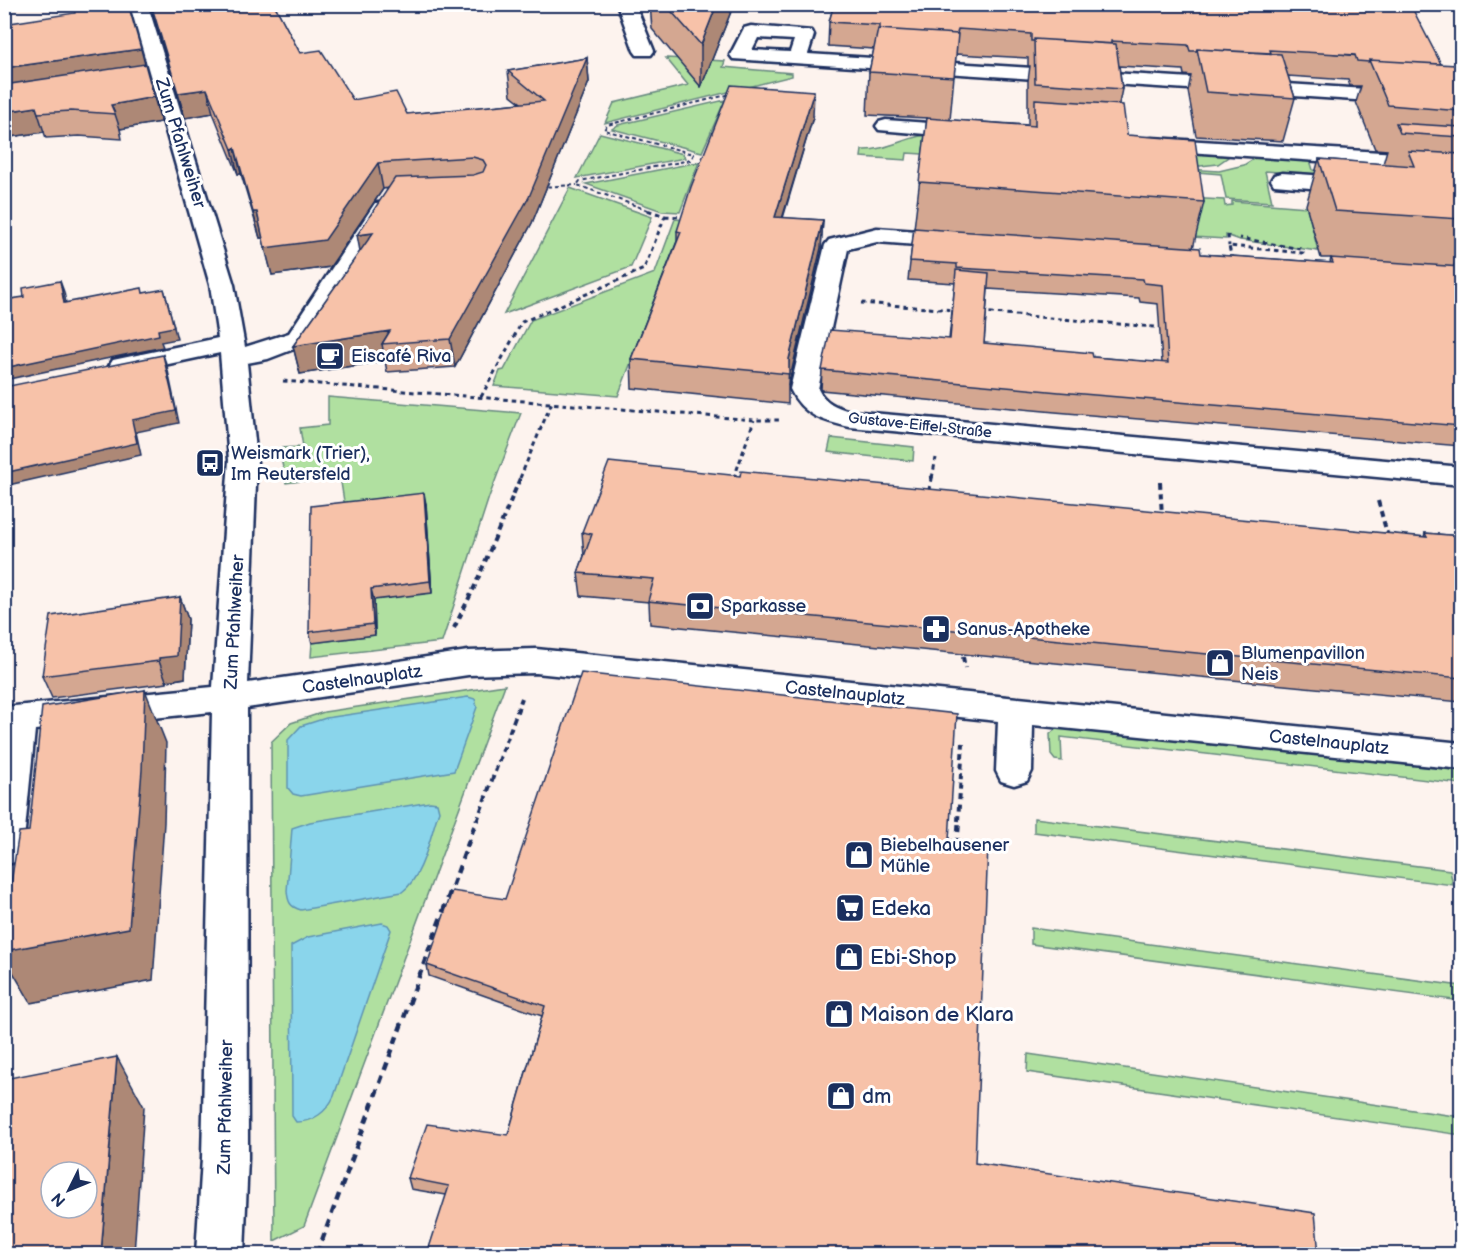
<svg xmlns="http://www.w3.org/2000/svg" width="1466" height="1259" font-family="'Balsamiq Sans',sans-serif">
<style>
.green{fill:#b0e0a0;stroke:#66887f;stroke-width:1.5}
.water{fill:#8ad5eb;stroke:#5e93b3;stroke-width:1.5}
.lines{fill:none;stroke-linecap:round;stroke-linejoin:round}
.minor-casing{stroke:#1b2f5e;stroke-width:5}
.path-far3{stroke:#1b2f5e;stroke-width:2;stroke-dasharray:4 3;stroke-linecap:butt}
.path-far2{stroke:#1b2f5e;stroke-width:3;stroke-dasharray:4.5 4;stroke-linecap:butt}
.path-far1{stroke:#1b2f5e;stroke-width:4;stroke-dasharray:6 4.5;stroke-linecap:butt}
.path{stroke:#1b2f5e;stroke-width:4.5;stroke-dasharray:8 6;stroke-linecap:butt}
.minor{fill:#fff;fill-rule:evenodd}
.wall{fill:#d4a791;stroke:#1b2f5e;stroke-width:1.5;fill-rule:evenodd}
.shaded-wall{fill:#ad8876;stroke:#1b2f5e;stroke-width:1.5}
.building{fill:#f7c2a9;stroke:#1b2f5e;stroke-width:1.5;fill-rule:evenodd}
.labels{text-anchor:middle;stroke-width:6;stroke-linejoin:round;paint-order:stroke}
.far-street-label{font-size:15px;fill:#1b2f5e;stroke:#fff}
.street-label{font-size:18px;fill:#1b2f5e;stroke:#fff}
.poi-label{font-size:18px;fill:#1b2f5e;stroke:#fff;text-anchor:start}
.near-poi-label{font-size:21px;fill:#1b2f5e;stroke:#fff;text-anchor:start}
</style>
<rect width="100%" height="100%" fill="#fdf3ee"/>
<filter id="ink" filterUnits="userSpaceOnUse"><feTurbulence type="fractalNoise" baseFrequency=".0167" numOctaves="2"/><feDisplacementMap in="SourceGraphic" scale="12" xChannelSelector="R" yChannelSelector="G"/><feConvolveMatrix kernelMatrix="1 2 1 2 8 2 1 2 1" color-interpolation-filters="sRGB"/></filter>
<g filter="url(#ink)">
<!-- green -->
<path class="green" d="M666,58L725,61L723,67L792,73V76L605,123L614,103L688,85Z
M725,100L702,152L612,129L618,125Z
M600,133L683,154L685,158L577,178Z
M933,134L1228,154V157L1218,164L1200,166L1059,157L1002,159L907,153L906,160L861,157L862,150C888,151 908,135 933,134Z
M1258,156L1310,160L1313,170L1373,174L1381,179L1265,171L1272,202L1226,199L1221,174L1061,161L1219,171L1244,165Z
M699,162L680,212L662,211L586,184Z
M570,188L652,217L631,267L504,314Z
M1187,198L1224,200L1225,206L1232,205V201L1307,207L1318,251L1240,240L1226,235V239L1192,237Z
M675,219L686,220L618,396L494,386L500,371L504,370L531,320L655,273Z
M328,397L521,413L489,497L442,642L311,657L312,643L375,635L374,600L346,514L340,476L286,483L279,448L303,447L300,428L328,425Z
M831,438L914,447L913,461L828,452Z
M505,685L304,1226L274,1241L271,742L291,723L324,712Z
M1065,726L1461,771V784L1061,737L1062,761L1055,760L1051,755L1050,734L1056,729Z
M1034,818L1450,870L1453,885L1034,832Z
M1031,928L1461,986V1001L1031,944Z
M1028,1054L1461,1117V1135L1027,1072Z"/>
<!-- water -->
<path class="water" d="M468,697L475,699L477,707L454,771L301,796L293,794L288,788V740L301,726L326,718Z
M430,802L437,803L439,811C430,835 424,876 402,892L301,910C290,907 288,902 287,891L292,828L310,822Z
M382,923L388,925L391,930L334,1096C327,1112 313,1122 296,1122L292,1116L291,946L308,937Z"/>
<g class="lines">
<!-- minor casing -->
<g class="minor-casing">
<path id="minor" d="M126,4H145L150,12L234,285L245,347L289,333L375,203H391L394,208L307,344L268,359L247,363L257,460L248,683L468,651L536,649L1462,743V769L1033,725L1032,771L1027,781L1014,785L1001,781L996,771L998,721L536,673L468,675L247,708L248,1158L244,1254H196L202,1158L212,712L35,730L23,850L18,861L4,865V707L213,687L229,460L220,353L122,374L113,372L109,366L113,360L218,338L210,285L132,12Z
M617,4H635L654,51L651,55H637L634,51Z
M751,26L812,31L814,35L808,54L1462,95V107L733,59L730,55L744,28ZM758,38L794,40L790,52L752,50Z
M886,120L972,126L979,128L983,132L979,136L972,138L879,130L876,126L879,122Z
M1152,138L1462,157V171L1144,149L1141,144L1144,139Z
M1282,173L1358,178L1366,180L1369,185L1366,190L1358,192L1274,185L1271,180L1274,175Z
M877,228L957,234L965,236L969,241L965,246L957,248L877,242L848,249L818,389C824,402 836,407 850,411L1462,467V485L850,427C823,421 803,416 790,389L825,245L829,240Z"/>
</g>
<!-- path-far3 -->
<path class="path-far3" d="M541,187L577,185
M648,210L577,185L580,181L691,160L694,154L604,130L607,125L731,94"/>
<!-- path-far2 -->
<path class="path-far2" d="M665,216L685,217
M1228,235L1229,246
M1232,260L1229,246L1303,253L1301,249L1240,238
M861,303L955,310
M981,312L1165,328
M283,381L754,420H781
M481,397L522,322L644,269L665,216L644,209
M520,478L552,402
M734,478L754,420
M932,478L936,458"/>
<!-- path-far1 -->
<path class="path-far1" d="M734,479L735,476
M1160,482L1162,516
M929,492L932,476
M1378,501L1388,537
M454,628L474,588L521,476
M963,657L965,668
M477,821L522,698
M958,821L963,743"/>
<!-- path -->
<path class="path" d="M957,846L959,819
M317,1254L477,819"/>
<!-- minor -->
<use href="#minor" class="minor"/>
</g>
<!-- wall -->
<path class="wall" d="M147,4H274L300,53L353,100L407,114L521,103L511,95L508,71L587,58L589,82L532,223L455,367L387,372L385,361L300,374L293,346L360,252L388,188L383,189L330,267L272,275L263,238H260L241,174H238L213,113L185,118L152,11Z
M650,4H734L701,87L652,29Z
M834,4L1441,64L1461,75V257H1457L1454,266L1461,267V446L1055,412L821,390L822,370L949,339L955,283L908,280L927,118L867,115L869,72L874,49L828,46L829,22ZM956,54L1028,58V66H1030L1028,81V125L950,120ZM1119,66L1183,70L1184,75L1191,76L1188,91L1196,136L1283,141L1295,98L1288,76L1348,80L1350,86H1361L1356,102L1375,149L1387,150L1383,164L1319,159L1306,205L1321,258H1331L1330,263L1201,254L1193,248L1204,202L1127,135L1119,104L1122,89ZM988,289L1139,298L1140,302L1158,304L1162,363L1093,357L984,343Z
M1457,4H1461V13Z
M75,13L161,122L120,129L122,139L79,136L46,138L44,132L4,138Z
M813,117L783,218L823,220L821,248L788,386V404L632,388L631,359L677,241V231Z
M740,476L1424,537L1425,533L1461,536V702L650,624L649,602L581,596L578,573L584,556L582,532Z
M426,504L432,593L374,600L375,635L312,643L309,632Z
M180,597L188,619L185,678L167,681V683L52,698L42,676Z
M957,714L446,1195L411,1189L408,1178L508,1135L542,1016L429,976L427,965L505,899Z"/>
<!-- shaded-wall -->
<path class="shaded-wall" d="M717,4H734L701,87V45Z
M141,49L147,72L4,94V68Z
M587,58L589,82L532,223L455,367L450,339Z
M207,89L213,113L185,118L178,93Z
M814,91L813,117L774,245L775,217Z
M154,97L161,122L120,129L115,114L111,105Z
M36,107L44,132L4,138V112Z
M235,148L241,174H238L232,149Z
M378,163L383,189L330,267L272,275L265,248Z
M253,212H257L263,238H260Z
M823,220L821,248L788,386L789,359Z
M373,233L362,262L357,235Z
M60,281L64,292L68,314L64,303Z
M164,289L177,339L161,342L163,347L4,380V368L158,330Z
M390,331L382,344L385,361L300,374L293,346Z
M163,355L167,366L179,423L136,432L141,455L4,486V473L132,420Z
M424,493L426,504L432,593L430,581Z
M371,589L374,600L375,635L373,624Z
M180,597L188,619L185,678L167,681V683L159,661V658Z
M145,690L166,743L164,823L153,980L31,1003L4,957V951Z
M117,1057L144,1107L134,1254H101Z"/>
<!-- building -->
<path class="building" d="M73,4H128L141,49L4,68V24L75,13Z
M151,4H274L300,53L321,50L353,100L396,92L407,114L544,101L508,71L587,58L529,197L450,339L382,344L390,331L293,346L373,233L357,235L395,178L473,175L483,172L486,165L483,160L473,157L378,163L325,240L265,248L257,212H253L235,148L232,149L207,89L178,93Z
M665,4H717L701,45Z
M834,4H1410L1441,64L1369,60V62L1357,61L1355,55L1270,50L1271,53L1197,49L1196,51H1190L1188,45L1111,41V44L1034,39V41H1031V34L958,29L957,34L880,29V25L829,22Z
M878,29L958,34L954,77L869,72Z
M1034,39L1116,44L1122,89L1035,83Z
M1197,49L1281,54L1295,98L1206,92Z
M1369,60L1456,65L1461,75V111L1388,105Z
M145,64L154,97L111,105L115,114L71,111L38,113L36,107L4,112V85Z
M731,85L814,91L775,217L823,220L789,359V374L631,359L681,232L677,231L691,187Z
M1035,99L1123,105L1127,135L1195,140L1204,202L919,182L927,118L1035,126Z
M1396,123L1461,127V137L1400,133Z
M1408,151L1461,154V219L1335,211L1319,159L1414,166Z
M914,228L1200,248L1201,254L1333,263L1331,258L1461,267V301L1454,300L1461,320V426L1059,392L822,370L830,330L950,339L956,270L989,273L984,343L1092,353L1093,357L1168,363L1163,285L1144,283L1143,279L957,268V264L910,261Z
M60,281L64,303L142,288L143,293L164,289L174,327L158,330L159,335L4,368V300L24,297L23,288Z
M163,355L176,411L132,420L137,443L4,473V387Z
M609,462L740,476L741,471L1427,537L1425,533L1461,536V678L648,601L654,579L578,573L592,534L582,532Z
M424,493L430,581L371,589L373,624L309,632L311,506Z
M180,597L177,656L159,658V661L42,676L51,616Z
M581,673L957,714L949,840L988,846L975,1163L1315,1213L1319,1254H427L449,1186L408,1178L427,1124L508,1135L545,1006L427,965L452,891L505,899Z
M145,690L142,770L129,928L4,951V928L19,832L29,831L42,707Z
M117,1057L101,1254H4V1079ZM51,1172H87V1208H51Z"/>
</g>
<!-- icons -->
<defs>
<g id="cafe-square" transform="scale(1.5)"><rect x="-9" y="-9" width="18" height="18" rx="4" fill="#1b2f5e" stroke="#fff"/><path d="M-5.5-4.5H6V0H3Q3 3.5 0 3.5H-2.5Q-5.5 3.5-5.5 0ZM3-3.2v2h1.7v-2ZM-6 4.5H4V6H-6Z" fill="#fff"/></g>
<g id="bus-square" transform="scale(1.5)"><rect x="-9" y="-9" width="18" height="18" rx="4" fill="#1b2f5e" stroke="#fff"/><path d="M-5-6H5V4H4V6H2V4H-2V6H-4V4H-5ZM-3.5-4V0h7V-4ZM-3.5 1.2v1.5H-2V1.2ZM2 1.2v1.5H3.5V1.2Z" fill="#fff"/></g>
<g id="bank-square" transform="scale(1.5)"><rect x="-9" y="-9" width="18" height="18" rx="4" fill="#1b2f5e" stroke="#fff"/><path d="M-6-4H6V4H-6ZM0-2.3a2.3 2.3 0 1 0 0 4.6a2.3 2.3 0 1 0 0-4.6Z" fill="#fff"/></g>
<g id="pharmacy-square" transform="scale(1.5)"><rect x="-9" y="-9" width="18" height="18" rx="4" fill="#1b2f5e" stroke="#fff"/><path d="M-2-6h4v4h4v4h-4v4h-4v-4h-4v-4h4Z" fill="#fff"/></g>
<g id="shop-square" transform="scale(1.5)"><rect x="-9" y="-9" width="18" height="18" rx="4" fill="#1b2f5e" stroke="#fff"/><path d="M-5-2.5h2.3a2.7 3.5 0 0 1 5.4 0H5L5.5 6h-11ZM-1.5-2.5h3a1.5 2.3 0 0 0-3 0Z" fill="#fff"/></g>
<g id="supermarket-square" transform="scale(1.5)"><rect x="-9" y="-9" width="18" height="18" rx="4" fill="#1b2f5e" stroke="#fff"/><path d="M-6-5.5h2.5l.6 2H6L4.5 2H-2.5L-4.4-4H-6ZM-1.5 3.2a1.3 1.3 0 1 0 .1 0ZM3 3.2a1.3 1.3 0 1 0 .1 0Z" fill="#fff"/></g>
</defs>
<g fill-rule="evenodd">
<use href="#cafe-square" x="330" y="356"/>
<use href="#bus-square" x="210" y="463"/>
<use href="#bank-square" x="700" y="606"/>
<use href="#pharmacy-square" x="936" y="629"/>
<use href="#shop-square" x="1220" y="663"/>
<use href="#shop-square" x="859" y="855"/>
<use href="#supermarket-square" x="850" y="908"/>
<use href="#shop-square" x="849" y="957"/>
<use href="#shop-square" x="839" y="1014"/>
<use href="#shop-square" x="841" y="1096"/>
</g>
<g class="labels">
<!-- far-street labels -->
<g class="far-street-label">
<text transform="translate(920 425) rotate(6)" y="5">Gustave-Eiffel-Straße</text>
</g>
<!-- street labels -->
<g class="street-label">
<text transform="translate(181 143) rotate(73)" y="6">Zum Pfahlweiher</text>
<text transform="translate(234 622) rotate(-87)" y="6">Zum Pfahlweiher</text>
<text transform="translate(362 679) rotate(-8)" y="6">Castelnauplatz</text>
<text transform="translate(845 693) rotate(6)" y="6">Castelnauplatz</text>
<text transform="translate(1329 742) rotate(6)" y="6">Castelnauplatz</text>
<text transform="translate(225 1107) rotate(-89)" y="6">Zum Pfahlweiher</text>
</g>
<!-- poi labels -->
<g class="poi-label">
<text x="351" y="362">Eiscafé Riva</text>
<text x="231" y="459">Weismark (Trier),<tspan x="231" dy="21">Im Reutersfeld</tspan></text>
<text x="721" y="612">Sparkasse</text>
<text x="957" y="635">Sanus-Apotheke</text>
<text x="1241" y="659">Blumenpavillon<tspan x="1241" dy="21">Neis</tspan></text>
<text x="880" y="851">Biebelhausener<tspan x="880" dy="21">Mühle</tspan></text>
</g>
<!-- near-poi labels -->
<g class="near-poi-label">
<text x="871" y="915">Edeka</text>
<text x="870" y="964">Ebi-Shop</text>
<text x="860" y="1021">Maison de Klara</text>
<text x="862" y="1103">dm</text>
</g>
</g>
<!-- margin -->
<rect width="1466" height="1259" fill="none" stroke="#fff" stroke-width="24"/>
<rect x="12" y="12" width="1442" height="1235" fill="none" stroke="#1b2f5e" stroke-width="2" filter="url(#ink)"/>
<!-- north arrow -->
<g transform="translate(69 1190) rotate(227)"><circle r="28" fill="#ffffff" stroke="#a4acbf" stroke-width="1.5"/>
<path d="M0-4.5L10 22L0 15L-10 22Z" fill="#1b2f5e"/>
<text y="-9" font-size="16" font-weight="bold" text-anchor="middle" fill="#1b2f5e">N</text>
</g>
</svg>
